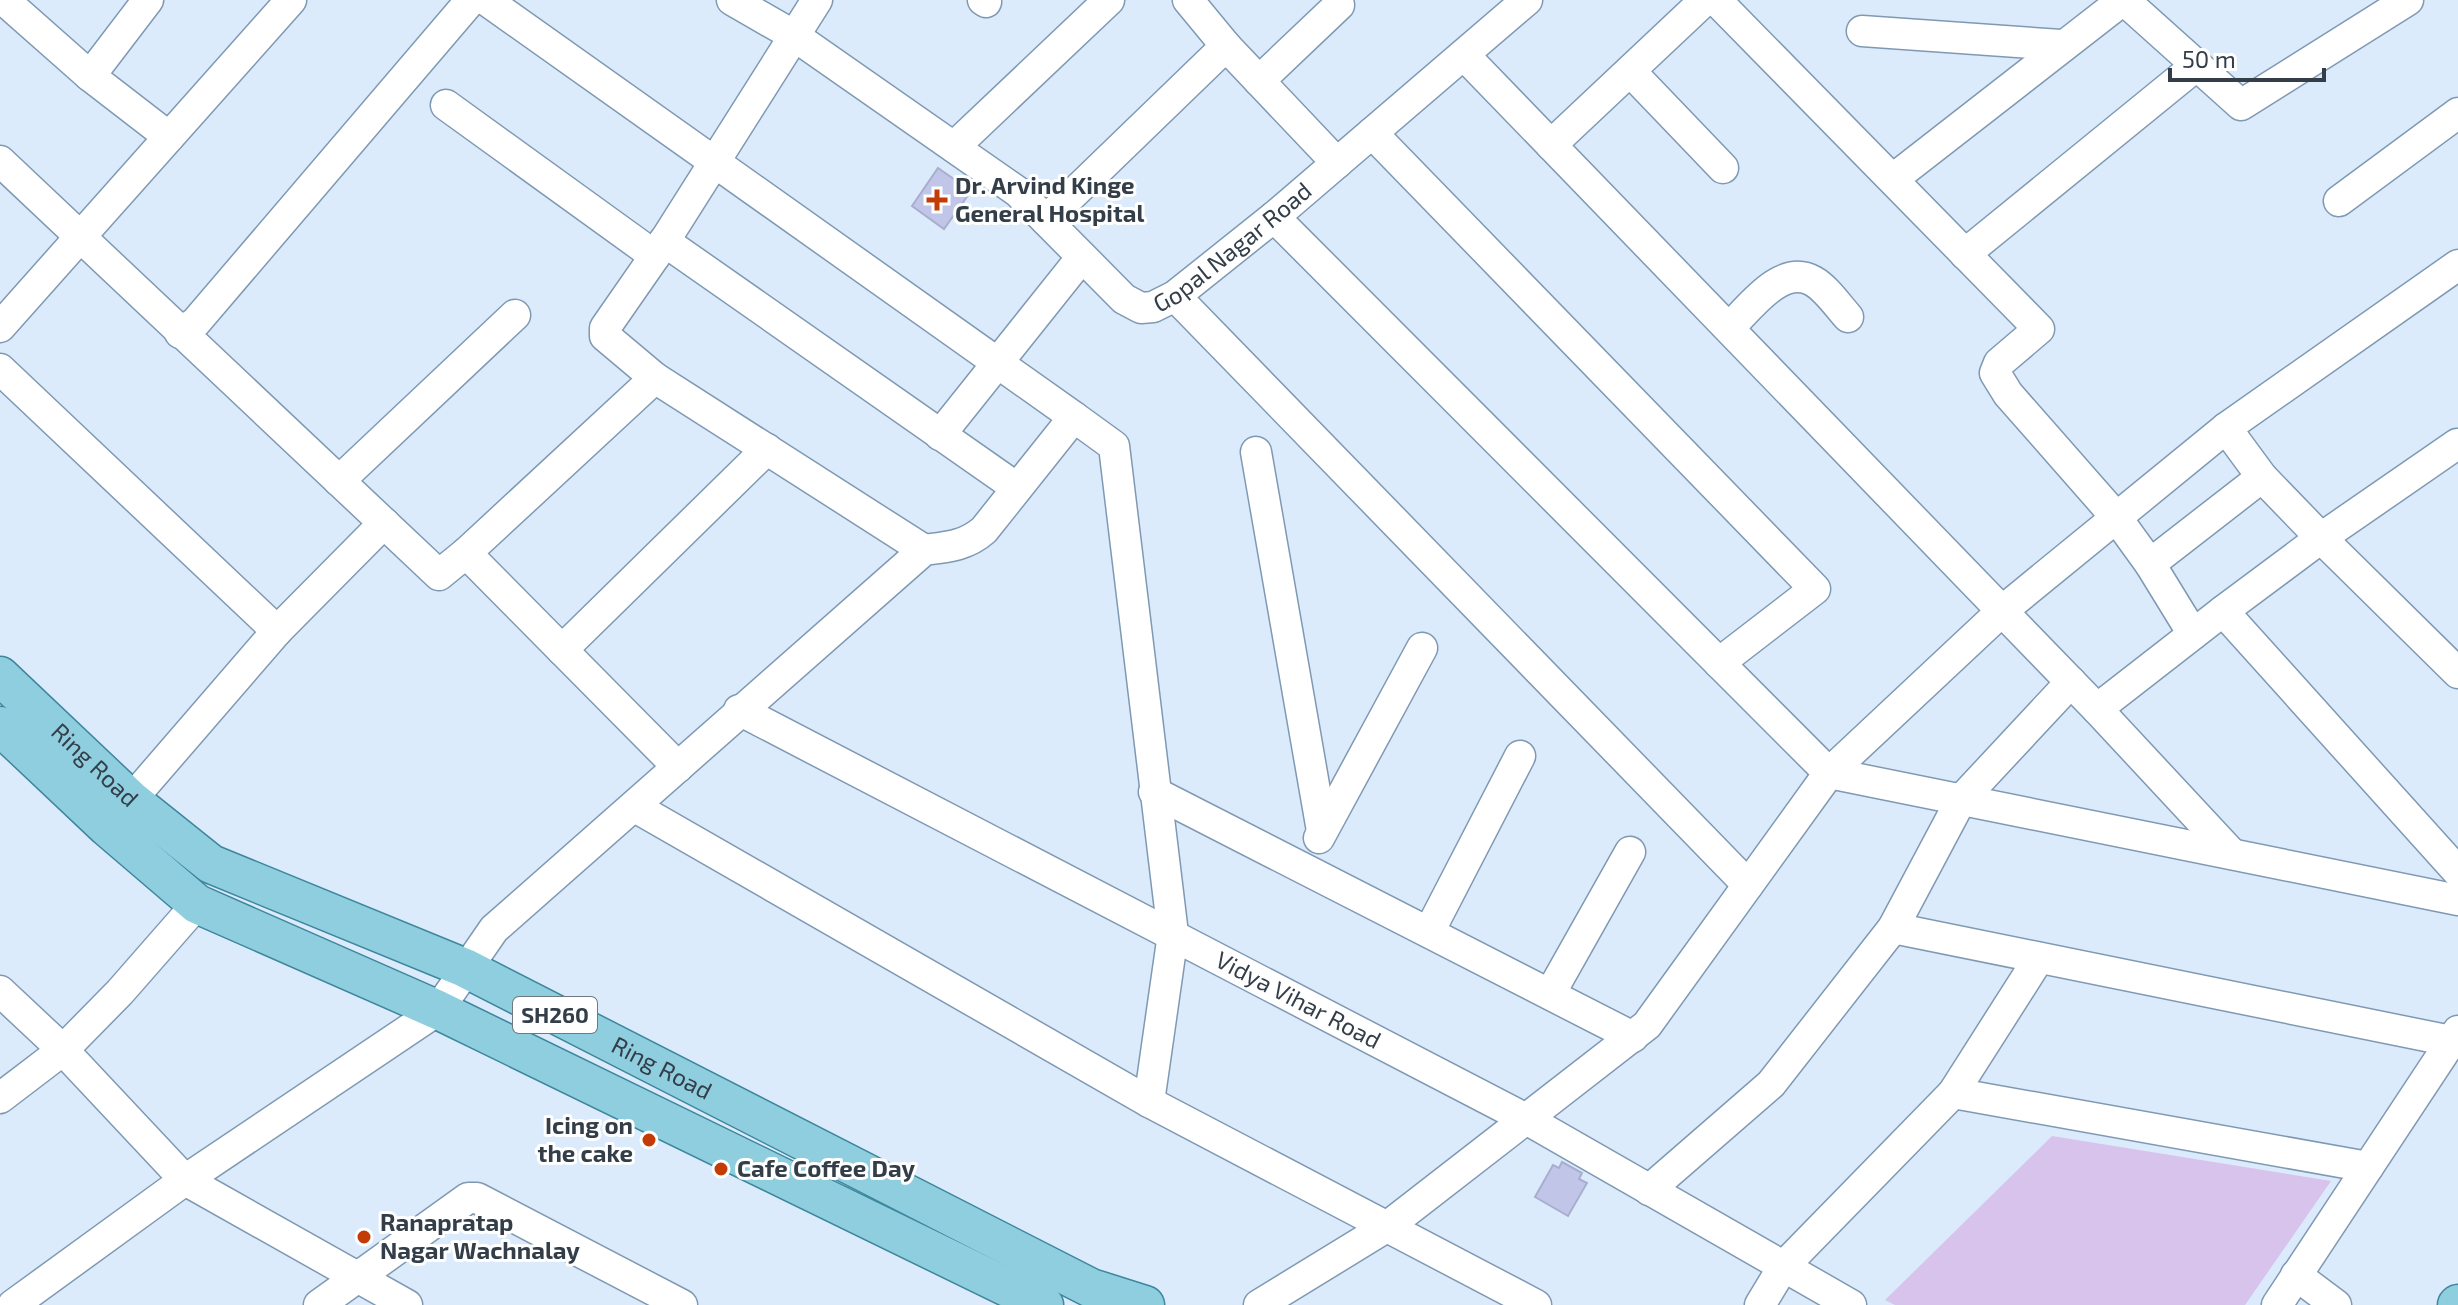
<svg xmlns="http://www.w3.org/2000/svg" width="2458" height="1305" font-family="'Exo 2',sans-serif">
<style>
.green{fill:#d7c3eb}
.building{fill:#c1c6e8;stroke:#a9aecf;stroke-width:2}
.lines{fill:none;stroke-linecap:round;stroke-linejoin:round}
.minor-casing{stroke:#7f99b3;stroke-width:33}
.major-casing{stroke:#3d869c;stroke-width:41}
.minor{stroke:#fff;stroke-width:30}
.major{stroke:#8ecedf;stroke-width:38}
.poi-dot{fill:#c33b05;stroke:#fff;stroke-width:3}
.labels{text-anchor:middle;stroke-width:6;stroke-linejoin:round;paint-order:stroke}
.shield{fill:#fff;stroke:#707880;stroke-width:2}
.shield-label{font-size:22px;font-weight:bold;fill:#333e49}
.poi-label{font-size:24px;font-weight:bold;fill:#333e49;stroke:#fff;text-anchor:start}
.street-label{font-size:24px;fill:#333e49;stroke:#fff}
</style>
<rect width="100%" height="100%" fill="#dbebfc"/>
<!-- green -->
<path class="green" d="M2052,1136L2331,1181L2245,1305H1895L1885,1300Z"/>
<!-- building -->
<path class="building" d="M938,168L971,191L944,229L912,206Z
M1562,1162L1582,1173L1579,1179L1587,1183L1568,1216L1535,1197L1553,1165L1559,1168Z"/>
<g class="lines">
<!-- minor casing -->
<g class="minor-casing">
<g id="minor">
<path d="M4,0L90,76"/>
<path d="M148,0L90,76L169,137"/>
<path d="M486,0L1074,417"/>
<path id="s1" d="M732,0L793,35L1018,192L1124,299L1141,308L1153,307L1175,296L1274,217L1527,0"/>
<path d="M817,0L655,256L605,328V336L655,378L924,550"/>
<path d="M983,0L986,2"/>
<path d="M1188,0L1226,46"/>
<path d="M1716,0L2039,329L1999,363L1995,373L2008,394L2116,517L2150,564L2193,634"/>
<path d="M2124,0L2241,105L2408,0"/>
<path d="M1862,31L2061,45"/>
<path d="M1630,71L1723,168"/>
<path d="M1259,81L1339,5"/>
<path d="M446,105L655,256"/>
<path d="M1372,133L1815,589L1719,663"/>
<path d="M1551,145L1705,0"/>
<path d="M954,147L1109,0"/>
<path d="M0,161L439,575L466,553L678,767"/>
<path d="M1893,179L2123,0"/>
<path d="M2339,201L2458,113"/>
<path d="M1274,217L1829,773L2458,900"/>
<path d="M1046,220L1226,46L1337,163"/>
<path d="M664,241L1017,488"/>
<path d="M1965,254L2197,65"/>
<path d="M2458,265L2226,428L2002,611L2097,709L2223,611L2458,872"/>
<path d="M1175,296L1748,885"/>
<path d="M0,327L291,0"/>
<path d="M1730,327C1749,309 1781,263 1813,281C1826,288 1838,306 1848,317"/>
<path d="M180,333L196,322L471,0"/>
<path d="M0,369L277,631"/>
<path d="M2226,428L2262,477L2321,538L2457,444"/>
<path d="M940,435L1082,257"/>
<path d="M1256,452L1322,831"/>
<path d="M339,481L515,315"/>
<path d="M466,553L655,378"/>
<path d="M2150,564L2262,477"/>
<path d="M2223,611L2321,538L2458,673"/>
<path d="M562,650L767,449"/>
<path d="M2097,709L2232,854"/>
<path id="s2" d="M739,710L1528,1120L1851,1305"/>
<path d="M1154,792L1633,1037"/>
<path d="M131,800L277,631L384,523"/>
<path d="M635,807L1149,1102L1536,1305"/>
<path d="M1319,838L1422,648"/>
<path d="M1893,928L2451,1041"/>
<path d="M1429,932L1520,756"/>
<path d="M0,991L63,1050L185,1180L407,1305"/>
<path d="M1550,994L1630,852"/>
<path d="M1953,1093L2368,1167"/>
<path d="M0,1098L63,1050L120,992L197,904"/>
<path d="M1649,1190L1771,1084L1893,928L1961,800L2071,682"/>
<path d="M2296,1275L2336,1305"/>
<path d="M13,1305L185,1180L438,1010L494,929L924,550C947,547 966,546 984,530L1074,417L1114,446L1173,934L1149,1102"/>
<path d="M319,1305L468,1198H477L682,1305"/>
<path d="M1259,1305L1388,1226L1647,1025L1829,773L2002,611L1464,55"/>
<path d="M1760,1305L1783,1267L1953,1093L2039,958"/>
<path d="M2277,1305L2458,1031"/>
</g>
</g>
<!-- major casing -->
<g class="major-casing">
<g id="major">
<path id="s3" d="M0,676L131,800L211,864L465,968L1091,1288L1145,1305"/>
<path d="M0,726L107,827L197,904L438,1010L1044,1305"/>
<path d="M2457,1305L2458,1304"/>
</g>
</g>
<!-- minor -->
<use href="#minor" class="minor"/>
<!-- major -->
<use href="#major" class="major"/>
</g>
<!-- markers -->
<g class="poi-dot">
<path d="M933 188h8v8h8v8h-8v8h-8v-8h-8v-8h8z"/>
<circle cx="649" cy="1140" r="8"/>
<circle cx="721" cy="1169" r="8"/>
<circle cx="364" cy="1237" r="8"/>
</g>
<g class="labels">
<!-- shield labels -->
<rect class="shield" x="513" y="997" width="84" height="36" rx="6"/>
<g class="shield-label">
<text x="555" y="1023">SH260</text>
</g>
<!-- poi labels -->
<g class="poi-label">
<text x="955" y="194">Dr. Arvind Kinge<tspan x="955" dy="28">General Hospital</tspan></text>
<text x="633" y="1134" text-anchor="end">Icing on<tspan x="633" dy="28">the cake</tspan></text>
<text x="737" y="1177">Cafe Coffee Day</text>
<text x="380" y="1231">Ranapratap<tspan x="380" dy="28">Nagar Wachnalay</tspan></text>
</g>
<!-- street labels -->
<g class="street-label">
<text dy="8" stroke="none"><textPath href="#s1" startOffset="626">Gopal Nagar Road</textPath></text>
<text dy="8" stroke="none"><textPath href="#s3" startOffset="130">Ring Road</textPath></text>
<text dy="8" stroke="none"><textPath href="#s2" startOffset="630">Vidya Vihar Road</textPath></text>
<text dy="8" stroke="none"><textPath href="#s3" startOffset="778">Ring Road</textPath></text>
</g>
</g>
<!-- scale -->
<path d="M2170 68v12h154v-12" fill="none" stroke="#333e49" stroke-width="4"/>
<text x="2182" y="68" font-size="24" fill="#333e49" stroke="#ffffff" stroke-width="6" paint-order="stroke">50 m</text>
</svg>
